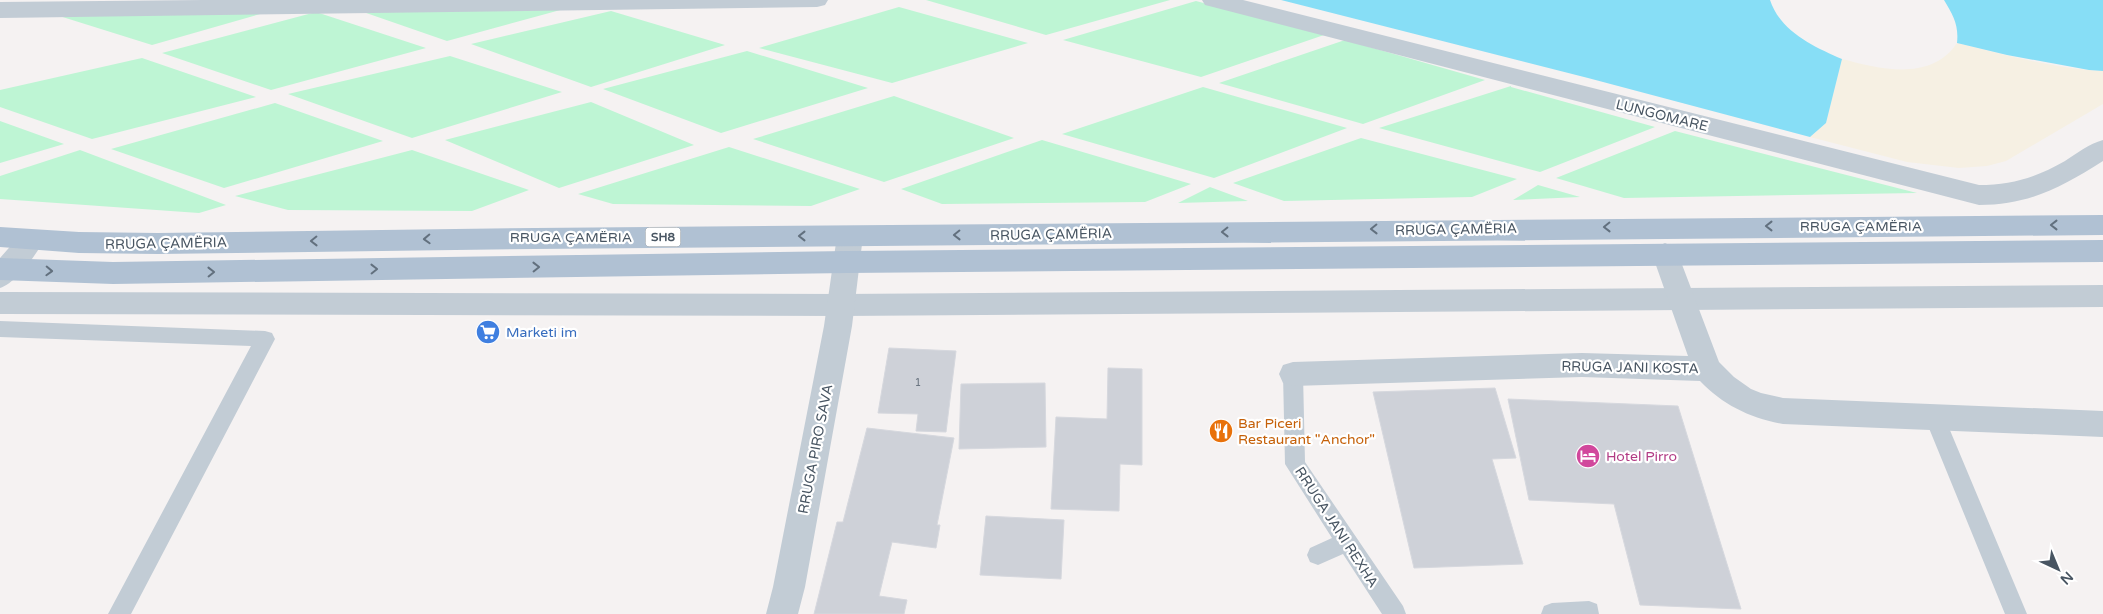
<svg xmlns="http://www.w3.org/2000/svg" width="2103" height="614" font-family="'Varela Round',sans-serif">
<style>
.green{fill:#bef5d4}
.sand{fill:#f6f0e3}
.water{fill:#87def6}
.building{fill:#ced1d8;stroke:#d6d8de}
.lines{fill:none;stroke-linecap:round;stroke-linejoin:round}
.service{fill:#c2ccd5;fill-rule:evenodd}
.pedestrian{fill:#c2ccd5;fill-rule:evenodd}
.minor{fill:#c2ccd5;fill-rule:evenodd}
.primary{fill:#b0c1d3;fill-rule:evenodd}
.oneway{stroke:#62707e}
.labels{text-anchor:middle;stroke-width:4.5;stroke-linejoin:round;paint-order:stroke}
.number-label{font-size:11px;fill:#6a7480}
.shield{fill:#fff;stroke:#7f8891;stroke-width:1}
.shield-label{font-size:12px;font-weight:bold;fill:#485562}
.street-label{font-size:14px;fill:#485562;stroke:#fff}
.shop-label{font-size:14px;fill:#366cbe;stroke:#fff;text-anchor:start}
.food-label{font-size:14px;fill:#c56008;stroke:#fff;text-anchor:start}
.hotel-label{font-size:14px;fill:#b23c85;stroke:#fff;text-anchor:start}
</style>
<rect width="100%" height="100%" fill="#f5f2f2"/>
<!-- green -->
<path class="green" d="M926,0H1170L1046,35Z
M1196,1L1324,35L1201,77L1063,40Z
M586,3L447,41L346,6Z
M288,6L152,45L37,9Z
M899,7L1028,43L892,83L759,48Z
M611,11L725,45L591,87L471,44Z
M316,12L426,48L271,90L162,53Z
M1345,40L1485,80L1363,124L1219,83Z
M747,51L868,88L721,133L603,89Z
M450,56L562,92L412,138L288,94Z
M142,58L256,97L92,139L0,107V90Z
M1511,86V87L1655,127L1540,172L1379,128Z
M1203,87L1347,128L1214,178L1062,134Z
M894,96L1014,138L884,182L753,139Z
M591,102L694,145L559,188L445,140Z
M275,103L383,141L224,188L111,149Z
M0,121L64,144L0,163Z
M1675,131L1917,193L1624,198L1556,178Z
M1361,138L1517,179L1472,197L1284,201L1233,183Z
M1042,140L1191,184L1145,202L942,204L901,189Z
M729,147L860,189L811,206L613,204L578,194Z
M80,150L226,205L199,213L0,199V176Z
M412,150L529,190L472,211L288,210L235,196Z
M1538,185L1580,197L1513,200Z
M1210,187L1248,201L1178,203Z"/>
<!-- sand -->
<path class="sand" d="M1957,43C2002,54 2056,69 2103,71V104L2006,161L1987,166L1959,168L1907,162L1810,137L1826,123L1842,59C1880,69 1931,82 1957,43Z"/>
<!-- water -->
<path class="water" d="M1281,0H1770C1780,31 1814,47 1842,59L1826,123L1810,137L1588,78Z
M1944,0H2103V71L2089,70L2007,55L1957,43C1959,25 1953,15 1944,0Z"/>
<!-- building -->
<path class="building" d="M889,348L956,351L946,432L916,431L918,414L878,413Z
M1108,368L1142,369V465L1120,464L1119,511L1051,509L1056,417L1107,419Z
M1045,383L1046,447L959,449L961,384Z
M1495,388L1516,458L1492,459L1523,564L1414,568L1373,392Z
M1508,399L1678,406L1741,609L1640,605L1614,504L1529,500Z
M867,428L954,438L937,525H940L936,548L892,542L879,596L907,600L904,614H814L837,522H843Z
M986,516L1064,520L1061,579L980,575Z"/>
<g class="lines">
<!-- service -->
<path class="service" d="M0,321L265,331L272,333L275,339L131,614H108L251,346L0,337Z
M1293,366L1300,368L1303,374L1305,462L1403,606L1406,614H1382L1343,554L1318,565L1310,562L1307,555L1310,548L1332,538L1285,464L1283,374L1286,368Z
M1934,407L1941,410L1944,416L2027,614H2005L1924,416L1927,410Z
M1589,601L1597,604L1599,614H1541L1544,606L1552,603Z"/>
<!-- pedestrian -->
<path class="pedestrian" d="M203,0H828L825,5L817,7L0,18V2Z
M1202,0H1243L1979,185C2012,185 2037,177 2065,161C2077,153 2089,144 2103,140V161C2062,187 2029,205 1979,205L1213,7L1205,5Z
M2103,285V307L841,316L0,314V292L841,294Z"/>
<!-- minor -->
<path class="minor" d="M850,226L859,229L863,236L852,326L805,587L798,614H766L773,587L824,326L837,236L841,229Z
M31,230L40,233L44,240C36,255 16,283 0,288V258L22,233Z
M1665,243L1674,247L1678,254L1719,362L1734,377L1751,389L1761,393L1783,398L2103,411V437L1783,424C1750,418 1723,405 1700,381L1582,377L1293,386L1283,383L1279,374L1283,365L1293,362L1582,353L1688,356L1652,254L1656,247Z"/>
<!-- primary -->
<path class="primary" d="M2103,215V235L535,249L158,254L79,253L0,247V227L79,232L158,233L535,228Z
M2103,240V262L847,273L113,284L0,280V258L113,262L847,251Z"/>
</g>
<!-- one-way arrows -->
<defs><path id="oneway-chevron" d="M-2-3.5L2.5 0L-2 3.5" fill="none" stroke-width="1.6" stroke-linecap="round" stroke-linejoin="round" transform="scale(1.25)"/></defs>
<g class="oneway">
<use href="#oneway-chevron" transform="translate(2054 225) rotate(180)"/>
<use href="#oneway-chevron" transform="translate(1769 226) rotate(180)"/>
<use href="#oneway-chevron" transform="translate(1607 227) rotate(179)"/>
<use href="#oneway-chevron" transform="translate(1374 229) rotate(179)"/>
<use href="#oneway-chevron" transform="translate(1225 232) rotate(179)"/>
<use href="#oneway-chevron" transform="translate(957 235) rotate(179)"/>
<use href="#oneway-chevron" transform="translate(802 236) rotate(180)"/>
<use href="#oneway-chevron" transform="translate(427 239) rotate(178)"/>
<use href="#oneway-chevron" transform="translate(314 241) rotate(179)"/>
<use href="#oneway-chevron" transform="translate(536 267) rotate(-1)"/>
<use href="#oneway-chevron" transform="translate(374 269) rotate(-1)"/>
<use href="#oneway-chevron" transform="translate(49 271) rotate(2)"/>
<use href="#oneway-chevron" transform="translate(211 272) rotate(-1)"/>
</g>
<!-- icons -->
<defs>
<g id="supermarket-disc" transform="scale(1.25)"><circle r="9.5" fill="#3f7fe0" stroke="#fff"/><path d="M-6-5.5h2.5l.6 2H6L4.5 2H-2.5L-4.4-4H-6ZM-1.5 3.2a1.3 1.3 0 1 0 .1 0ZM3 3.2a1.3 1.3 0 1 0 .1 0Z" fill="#fff"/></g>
<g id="restaurant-disc" transform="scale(1.25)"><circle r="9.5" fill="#e8710a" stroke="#fff"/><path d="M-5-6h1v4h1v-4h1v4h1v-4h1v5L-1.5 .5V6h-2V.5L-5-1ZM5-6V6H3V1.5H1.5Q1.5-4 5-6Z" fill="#fff"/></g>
<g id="hotel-disc" transform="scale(1.25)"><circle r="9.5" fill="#d1479c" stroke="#fff"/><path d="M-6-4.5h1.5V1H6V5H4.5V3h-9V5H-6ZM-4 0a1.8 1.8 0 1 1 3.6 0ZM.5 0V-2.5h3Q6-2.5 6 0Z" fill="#fff"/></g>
</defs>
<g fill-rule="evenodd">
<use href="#supermarket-disc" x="488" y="332"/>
<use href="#restaurant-disc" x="1221" y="431"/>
<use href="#hotel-disc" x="1588" y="456"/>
</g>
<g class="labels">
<!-- number labels -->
<g class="number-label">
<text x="918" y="386">1</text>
</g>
<!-- shield labels -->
<rect class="shield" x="645.5" y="227.5" width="35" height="19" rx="4"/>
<g class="shield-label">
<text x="663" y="241">SH8</text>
</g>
<!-- street labels -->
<g class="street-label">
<text transform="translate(1662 115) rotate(14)" y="5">LUNGOMARE</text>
<text x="1861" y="231">RRUGA ÇAMËRIA</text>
<text transform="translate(1456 229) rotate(-1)" y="5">RRUGA ÇAMËRIA</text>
<text transform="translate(1051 234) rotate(-1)" y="5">RRUGA ÇAMËRIA</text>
<text x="571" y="242">RRUGA ÇAMËRIA</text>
<text transform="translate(166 243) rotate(-1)" y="5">RRUGA ÇAMËRIA</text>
<text transform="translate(1630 367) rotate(1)" y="5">RRUGA JANI KOSTA</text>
<text transform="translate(815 449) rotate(-79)" y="5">RRUGA PIRO SAVA</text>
<text transform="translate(1337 527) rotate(57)" y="5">RRUGA JANI REXHA</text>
</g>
<!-- shop labels -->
<g class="shop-label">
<text x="506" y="337">Marketi im</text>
</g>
<!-- food labels -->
<g class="food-label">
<text x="1238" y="428">Bar Piceri<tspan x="1238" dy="16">Restaurant "Anchor"</tspan></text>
</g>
<!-- hotel labels -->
<g class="hotel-label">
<text x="1606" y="461">Hotel Pirro</text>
</g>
</g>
<!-- north arrow -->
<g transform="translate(2058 569) rotate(136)" stroke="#ffffff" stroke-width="4" paint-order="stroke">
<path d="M0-4L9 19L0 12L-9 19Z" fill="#485562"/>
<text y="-8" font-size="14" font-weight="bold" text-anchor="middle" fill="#485562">N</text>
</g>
</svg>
